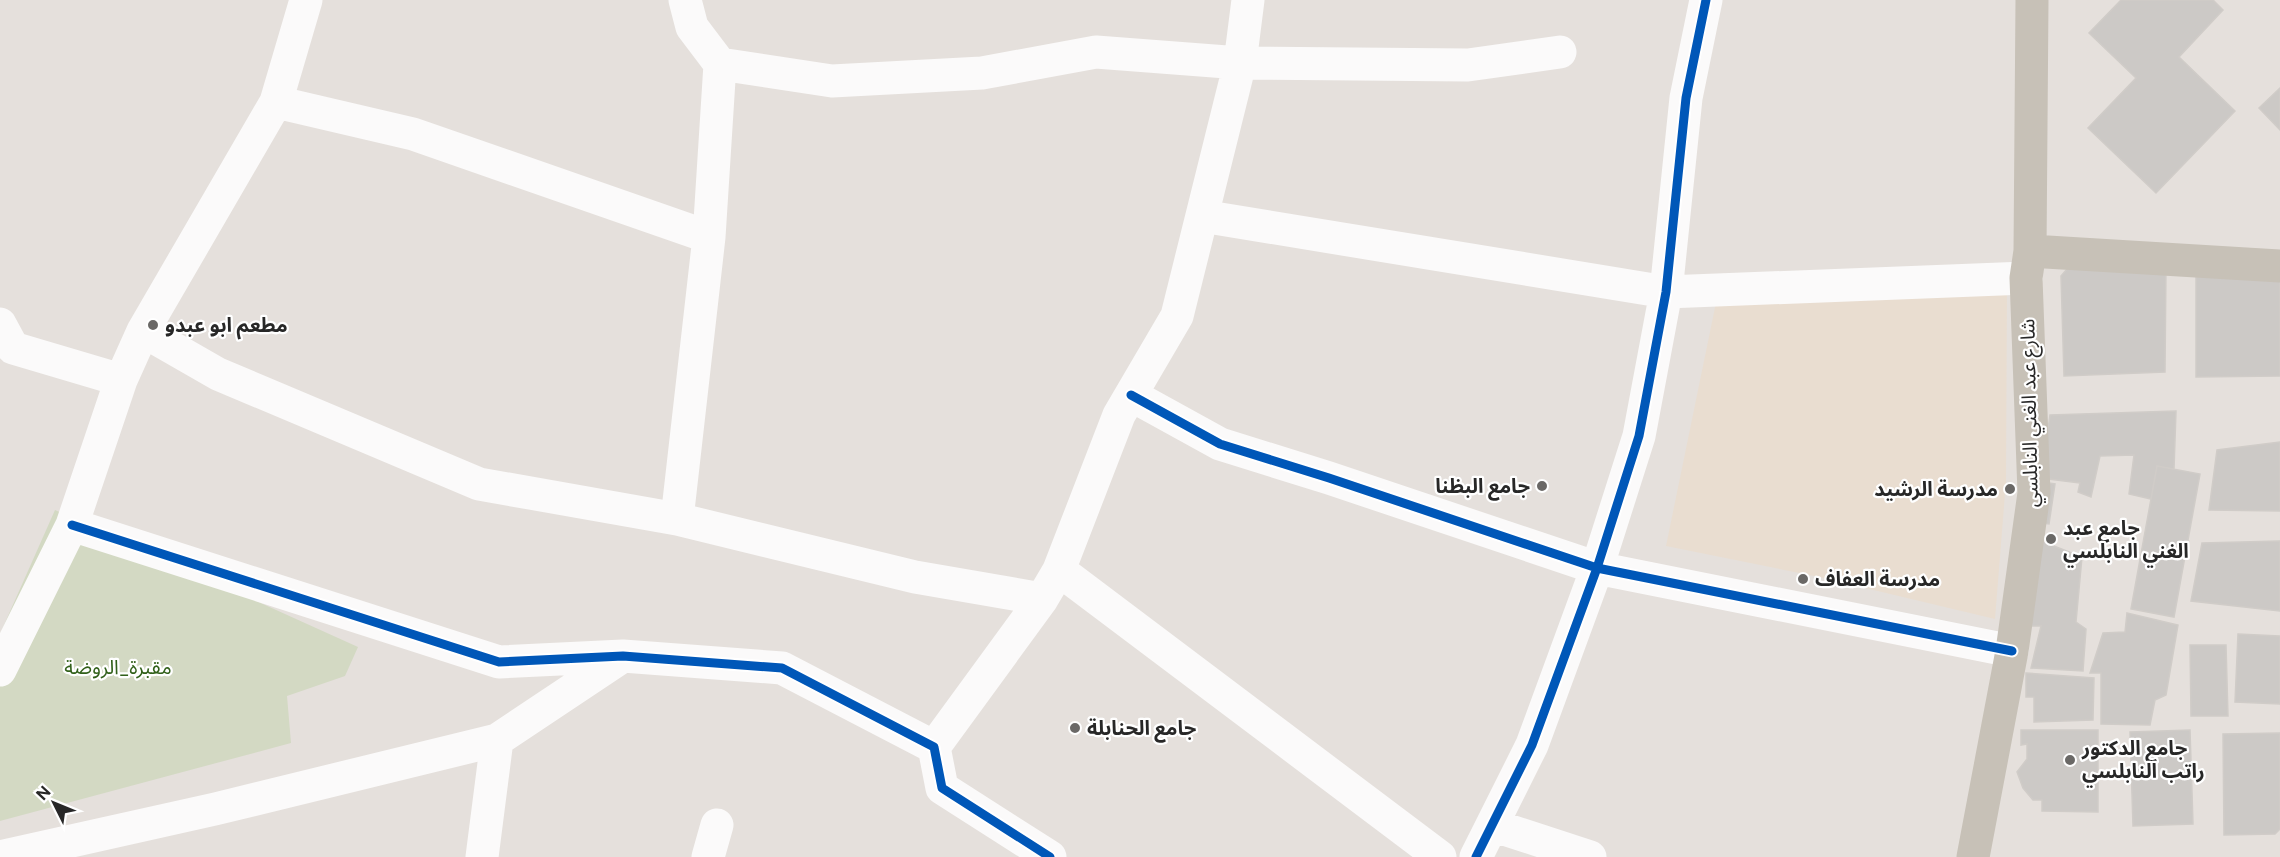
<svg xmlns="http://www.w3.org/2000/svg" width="2280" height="857" font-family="'Public Sans','Noto Sans Arabic',sans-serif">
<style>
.education{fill:#e9ddd0}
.cemetery{fill:#d3d9c3}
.building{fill:#ccc9c6;stroke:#d0ccc8;stroke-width:1.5}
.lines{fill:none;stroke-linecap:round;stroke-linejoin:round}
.minor{stroke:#fbfafa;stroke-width:33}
.major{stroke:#c7c1b7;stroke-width:33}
.cycleway-casing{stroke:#fff;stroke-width:13}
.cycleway{stroke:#0057b8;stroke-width:9}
.poi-dot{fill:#6a6866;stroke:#fff;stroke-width:2}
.labels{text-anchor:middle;stroke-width:4.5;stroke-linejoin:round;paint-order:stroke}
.poi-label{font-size:20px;font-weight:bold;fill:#272727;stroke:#fff;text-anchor:start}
.street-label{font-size:20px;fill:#272727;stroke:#fff}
.park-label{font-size:20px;fill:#31601a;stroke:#fff}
</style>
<rect width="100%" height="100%" fill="#e5e0dc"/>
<!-- education -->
<path class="education" d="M2007,285L2006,481L1995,619L1819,577L1666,546L1719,288Z"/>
<!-- cemetery -->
<path class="cemetery" d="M55,510L358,647L345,676L287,696L291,743L0,821V634Z"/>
<!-- building -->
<path class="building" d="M2121,0H2213L2223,10L2179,57L2235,111L2156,193L2088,128L2136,78L2089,33Z
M2280,88V130L2259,108Z
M2166,265L2165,372L2064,376L2061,276L2067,269Z
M2196,274H2280V376L2196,377Z
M2176,411L2174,469L2157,466L2151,499L2129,494L2134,455L2100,456L2091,497L2078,492L2080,483L2041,478L2050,415Z
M2280,442V511L2209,510L2217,450Z
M2157,466L2200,474L2174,617L2131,609Z
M2042,482L2055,484L2049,524L2036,522Z
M2036,539L2082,557L2076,622L2086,629L2083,671L2031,668L2041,626H2021Z
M2280,541V611L2191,601L2202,543Z
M2127,613L2178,625L2166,695L2155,700L2150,725L2101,724V673H2090L2103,633L2125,632Z
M2238,634L2280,636V704L2235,702Z
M2190,645H2226L2228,716H2191Z
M2026,673L2094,678L2093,720L2034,722V697H2026Z
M2021,730H2098V812L2042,811V800H2033L2023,788L2017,772L2027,759V744L2021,745Z
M2190,730L2193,824L2133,826L2130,732Z
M2280,733V829L2275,834L2224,835L2223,734Z"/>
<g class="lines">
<!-- minor -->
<path class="minor" d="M720,64L832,81L982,73L1096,52L1240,63L1468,65L1560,52
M276,102L413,134L709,237
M1202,216L1666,292L2026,278
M0,324L13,348L121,380
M143,331L218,374L479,484L677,519L915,577L1042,599
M1131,395L1220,444L1329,478L1597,568L2012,651
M677,519L709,237L720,64L692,27L685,0
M72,525L499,662L623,656L782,668L934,747L942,788L1050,857
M1059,570L1440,857
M0,670L72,525L121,380L143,331L276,102L306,0
M934,747L1042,599L1059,570L1119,415L1177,316L1240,63L1248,0
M1492,825L1590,857
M0,857L215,809L497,740L623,656
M482,857L497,740
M708,857L717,825
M1476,857L1532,745L1597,568L1639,436L1666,292L1686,98L1706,0"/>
<!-- major -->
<path class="major" d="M2030,251L2280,266
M1973,857L2012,651L2034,493L2026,278L2030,251L2032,0"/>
<!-- cycleway casing -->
<g class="cycleway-casing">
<path id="cycleway" d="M1131,395L1220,444L1329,478L1597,568L2012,651
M72,525L499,662L623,656L782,668L934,747L942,788L1050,857
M1476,857L1532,745L1597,568L1639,436L1666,292L1686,98L1706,0"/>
</g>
<!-- cycleway -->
<use href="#cycleway" class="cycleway"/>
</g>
<!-- markers -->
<g class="poi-dot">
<circle cx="153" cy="325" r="6"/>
<circle cx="1542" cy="486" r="6"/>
<circle cx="2010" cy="489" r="6"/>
<circle cx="2051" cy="539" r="6"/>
<circle cx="1803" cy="579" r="6"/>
<circle cx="1075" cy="728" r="6"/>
<circle cx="2070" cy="760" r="6"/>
</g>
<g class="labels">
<!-- poi labels -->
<g class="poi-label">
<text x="165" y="332">مطعم ابو عبدو</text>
<text x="1530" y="493" text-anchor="end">جامع البظنا</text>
<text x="1998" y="496" text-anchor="end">مدرسة الرشيد</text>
<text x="2063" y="535">جامع عبد<tspan x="2063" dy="23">الغني النابلسي</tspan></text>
<text x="1815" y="586">مدرسة العفاف</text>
<text x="1087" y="735">جامع الحنابلة</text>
<text x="2082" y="755">جامع الدكتور<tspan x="2082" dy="23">راتب النابلسي</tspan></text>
</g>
<!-- street labels -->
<g class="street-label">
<text transform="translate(2029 413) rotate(-91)" y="7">شارع عبد الغني النابلسي</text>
</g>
<!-- park labels -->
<g class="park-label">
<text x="118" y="674">مقبرة_الروضة</text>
</g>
</g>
<!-- north arrow -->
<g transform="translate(54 803) rotate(313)" stroke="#ffffff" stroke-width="4.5" paint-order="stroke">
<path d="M0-4.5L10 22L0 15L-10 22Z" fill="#272727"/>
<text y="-9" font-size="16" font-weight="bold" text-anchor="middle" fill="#272727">N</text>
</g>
</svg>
